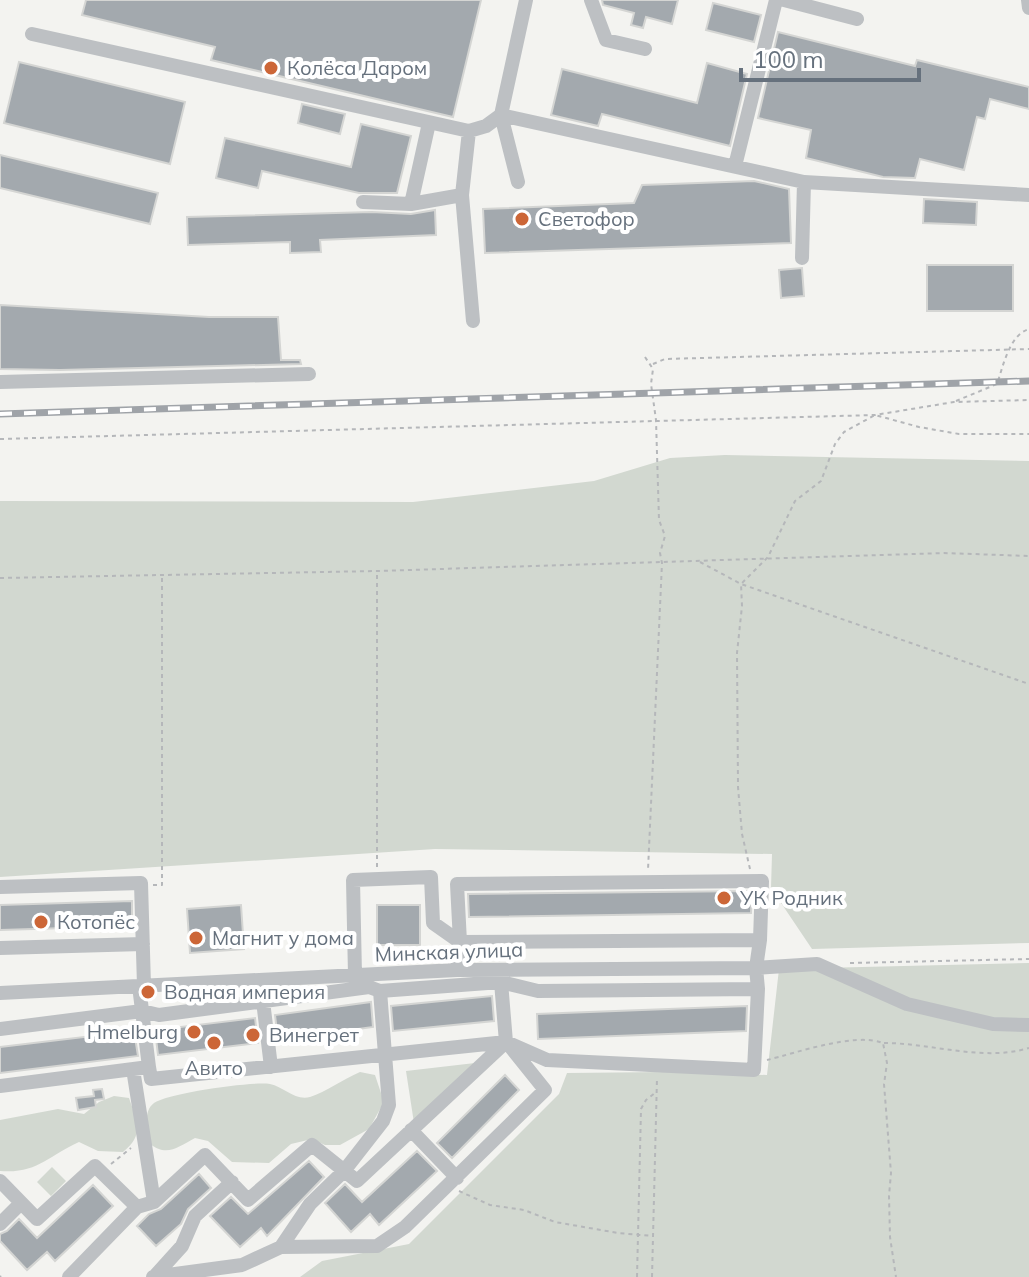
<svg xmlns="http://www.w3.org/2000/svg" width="1029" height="1277" font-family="Mulish,sans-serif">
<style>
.green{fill:#d2d8d0}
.building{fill:#a3a9ae;stroke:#d4d5d3;stroke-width:2}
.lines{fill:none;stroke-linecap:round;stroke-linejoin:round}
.path{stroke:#b5b7ba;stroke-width:2;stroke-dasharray:4 4;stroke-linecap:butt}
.minor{stroke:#bdc0c3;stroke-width:14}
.rail-casing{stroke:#9fa3a8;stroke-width:7}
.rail{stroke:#fff;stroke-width:4;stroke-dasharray:12;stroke-linecap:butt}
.poi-dot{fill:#cc6637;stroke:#fff;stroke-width:3}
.labels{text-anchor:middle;stroke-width:8;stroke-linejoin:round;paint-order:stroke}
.poi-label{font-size:20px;fill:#66717d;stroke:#fff;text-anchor:start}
.street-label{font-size:20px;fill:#66717d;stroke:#fff}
</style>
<rect width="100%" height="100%" fill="#f3f3f0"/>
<!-- green -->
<path class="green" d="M725,455L1029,461V943L812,949L771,888L772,854L435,849L0,877V501L413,502L594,481L670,458Z
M1029,963V1277H300L322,1261L409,1244L559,1094L567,1073L664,1072L767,1075L779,969Z
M475,1063L414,1123L406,1071Z
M360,1072L375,1075L384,1102L369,1129L340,1145H325L312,1139L291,1144L269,1163L232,1162L208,1141L195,1138C178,1147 167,1157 150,1144C148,1131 142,1112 154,1103C168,1093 253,1081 270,1084C284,1087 295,1101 310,1097C326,1092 343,1079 360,1072Z
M114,1096L129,1098C137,1122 145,1134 123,1152L98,1151L79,1142C48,1156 37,1174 0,1171V1120L58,1109L84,1114L99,1102Z
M52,1167L66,1181L51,1196L37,1182Z"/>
<!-- building -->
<path class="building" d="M86,0H481L453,117L211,60L215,47L82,15Z
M602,0H678L672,24L646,17L643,28L631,25L634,13L603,5Z
M713,3L761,15L754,42L706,30Z
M778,32L915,66L917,60L1029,87V109L990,99L985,119L977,117L964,170L920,159L915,178L883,177L806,158L811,130L758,118Z
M19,62L185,102L170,164L4,123Z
M707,63L747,74L730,146L602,114L598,126L551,115L562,69L697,103Z
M302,104L345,114L340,134L298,123Z
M361,124L411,136L397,193H359L262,171L258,188L216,178L225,138L351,167Z
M0,155L158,193L150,224L0,188Z
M754,181L789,189L791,243L485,253L483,209L634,203L642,185Z
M924,199L977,202L976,225L923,223Z
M435,210L436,235L320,240L321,252L290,253V242L188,245L187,217L372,212L411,214Z
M927,265H1013V311H927Z
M802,268L804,296L781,298L779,270Z
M0,305L209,317H278L281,360H300L301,364L60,370L0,369Z
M752,891L751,913L469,917L468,894Z
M132,901V926L0,930V905Z
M241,905L244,949L190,953L187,909Z
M377,905H420V945H377Z
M492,996L494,1021L393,1031L391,1006Z
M371,1002L373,1027L278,1040L275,1015Z
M747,1006L746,1031L538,1039L537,1014Z
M255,1018L258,1043L158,1055L155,1030Z
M134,1031L138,1056L0,1073V1047Z
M505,1075L519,1090L452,1158L437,1143Z
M102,1089L104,1099L95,1100L96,1107L78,1110L76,1098L94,1096L93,1090Z
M417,1151L437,1171L379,1225L370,1214L351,1232L325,1203L345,1184L362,1202Z
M309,1161L324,1177L267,1236L261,1228L240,1247L210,1216L231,1197L248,1214Z
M199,1174L211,1188L188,1209L181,1224L156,1246L137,1226L149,1214L161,1209Z
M93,1185L113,1206L55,1261L47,1252L27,1270L0,1241V1234L7,1231L19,1219L37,1238Z"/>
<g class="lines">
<!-- path -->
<path class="path" d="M645,357L653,369L651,384L656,420L659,520L665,536L660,553L662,563L648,870
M653,364L665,359L1029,349
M956,401L997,384C1003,367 1009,335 1029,329
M0,439L875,415L954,402L1029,400
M700,562L741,584L1029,684
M0,578L377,571L944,553L1029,556
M377,867V573
M750,869L742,834L738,787L737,653L742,606L741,584L768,557L795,501L821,481L835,444L844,432L875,415L919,427L959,434H1029
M153,885H162V577
M850,963L1029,959
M884,1043C932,1043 982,1062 1029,1048
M767,1060C796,1053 855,1032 883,1043L887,1063L884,1084L891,1173L889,1196L890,1237L896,1277
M111,1164L131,1148
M459,1191L490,1205L524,1210L555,1222L618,1233L653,1236
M0,1276L1,1277
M637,1277L641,1109L646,1100L655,1093
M652,1277L657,1078"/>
<!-- minor -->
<path class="minor" d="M591,0L606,40L645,49
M784,0L857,19
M1028,0L1029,8
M32,34L469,131
M735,166L776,0
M518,182L501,115L526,0
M363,202L411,204L462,195
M411,204L429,123
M802,258L804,182
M473,321L462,195L469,131L486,126L501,115L804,182L1029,195
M0,382L309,374
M0,887L141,883L144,986
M0,948L143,944
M355,975L353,880L431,877L433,923L460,942L760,940
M139,986L149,1067
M0,993L457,970L756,968L817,964L907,1004L993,1024L1029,1025
M263,1001L271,1067
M0,1029L142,1011L159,1015L369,987L380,991L501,982L538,991L758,989
M133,1069L154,1202
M0,1086L149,1067L151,1079L506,1042L547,1060L754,1070L758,989L756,968L760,940L762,881L457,884L460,942L457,970
M411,1130L457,1178
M0,1181L37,1219L95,1166L137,1207
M0,1224L21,1203
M281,1247L310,1204L344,1171L383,1121L389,1105L380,991
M69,1277L137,1207L154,1202L205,1155L248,1200L312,1145L357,1181L506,1042L501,982
M153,1277L242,1265L281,1247L377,1246L405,1227L545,1090L509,1045
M154,1277L182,1246L195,1216L232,1182"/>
<!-- rail casing -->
<g class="rail-casing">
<path id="rail" d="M0,414L1029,381"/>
</g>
<!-- rail -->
<use href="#rail" class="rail"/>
</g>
<!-- markers -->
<g class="poi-dot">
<circle cx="271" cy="68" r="8"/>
<circle cx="522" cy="219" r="8"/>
<circle cx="724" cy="898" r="8"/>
<circle cx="41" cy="922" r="8"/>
<circle cx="196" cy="938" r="8"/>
<circle cx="148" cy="992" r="8"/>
<circle cx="194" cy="1032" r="8"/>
<circle cx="253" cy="1035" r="8"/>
<circle cx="214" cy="1043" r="8"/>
</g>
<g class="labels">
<!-- poi labels -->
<g class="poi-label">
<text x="287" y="75">Колёса Даром</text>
<text x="538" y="226">Светофор</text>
<text x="740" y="905">УК Родник</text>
<text x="57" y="929">Котопёс</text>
<text x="212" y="945">Магнит у дома</text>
<text x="164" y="999">Водная империя</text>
<text x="178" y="1039" text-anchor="end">Hmelburg</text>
<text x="269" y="1042">Винегрет</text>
<text x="214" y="1075" text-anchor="middle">Авито</text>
</g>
<!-- street labels -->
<g class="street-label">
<text transform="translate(449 952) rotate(-2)" y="7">Минская улица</text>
</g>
</g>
<!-- scale -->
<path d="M741 68v12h178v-12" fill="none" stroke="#66717d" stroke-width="4"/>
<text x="753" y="68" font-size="24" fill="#66717d" stroke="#ffffff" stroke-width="6" paint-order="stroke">100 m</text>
</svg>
